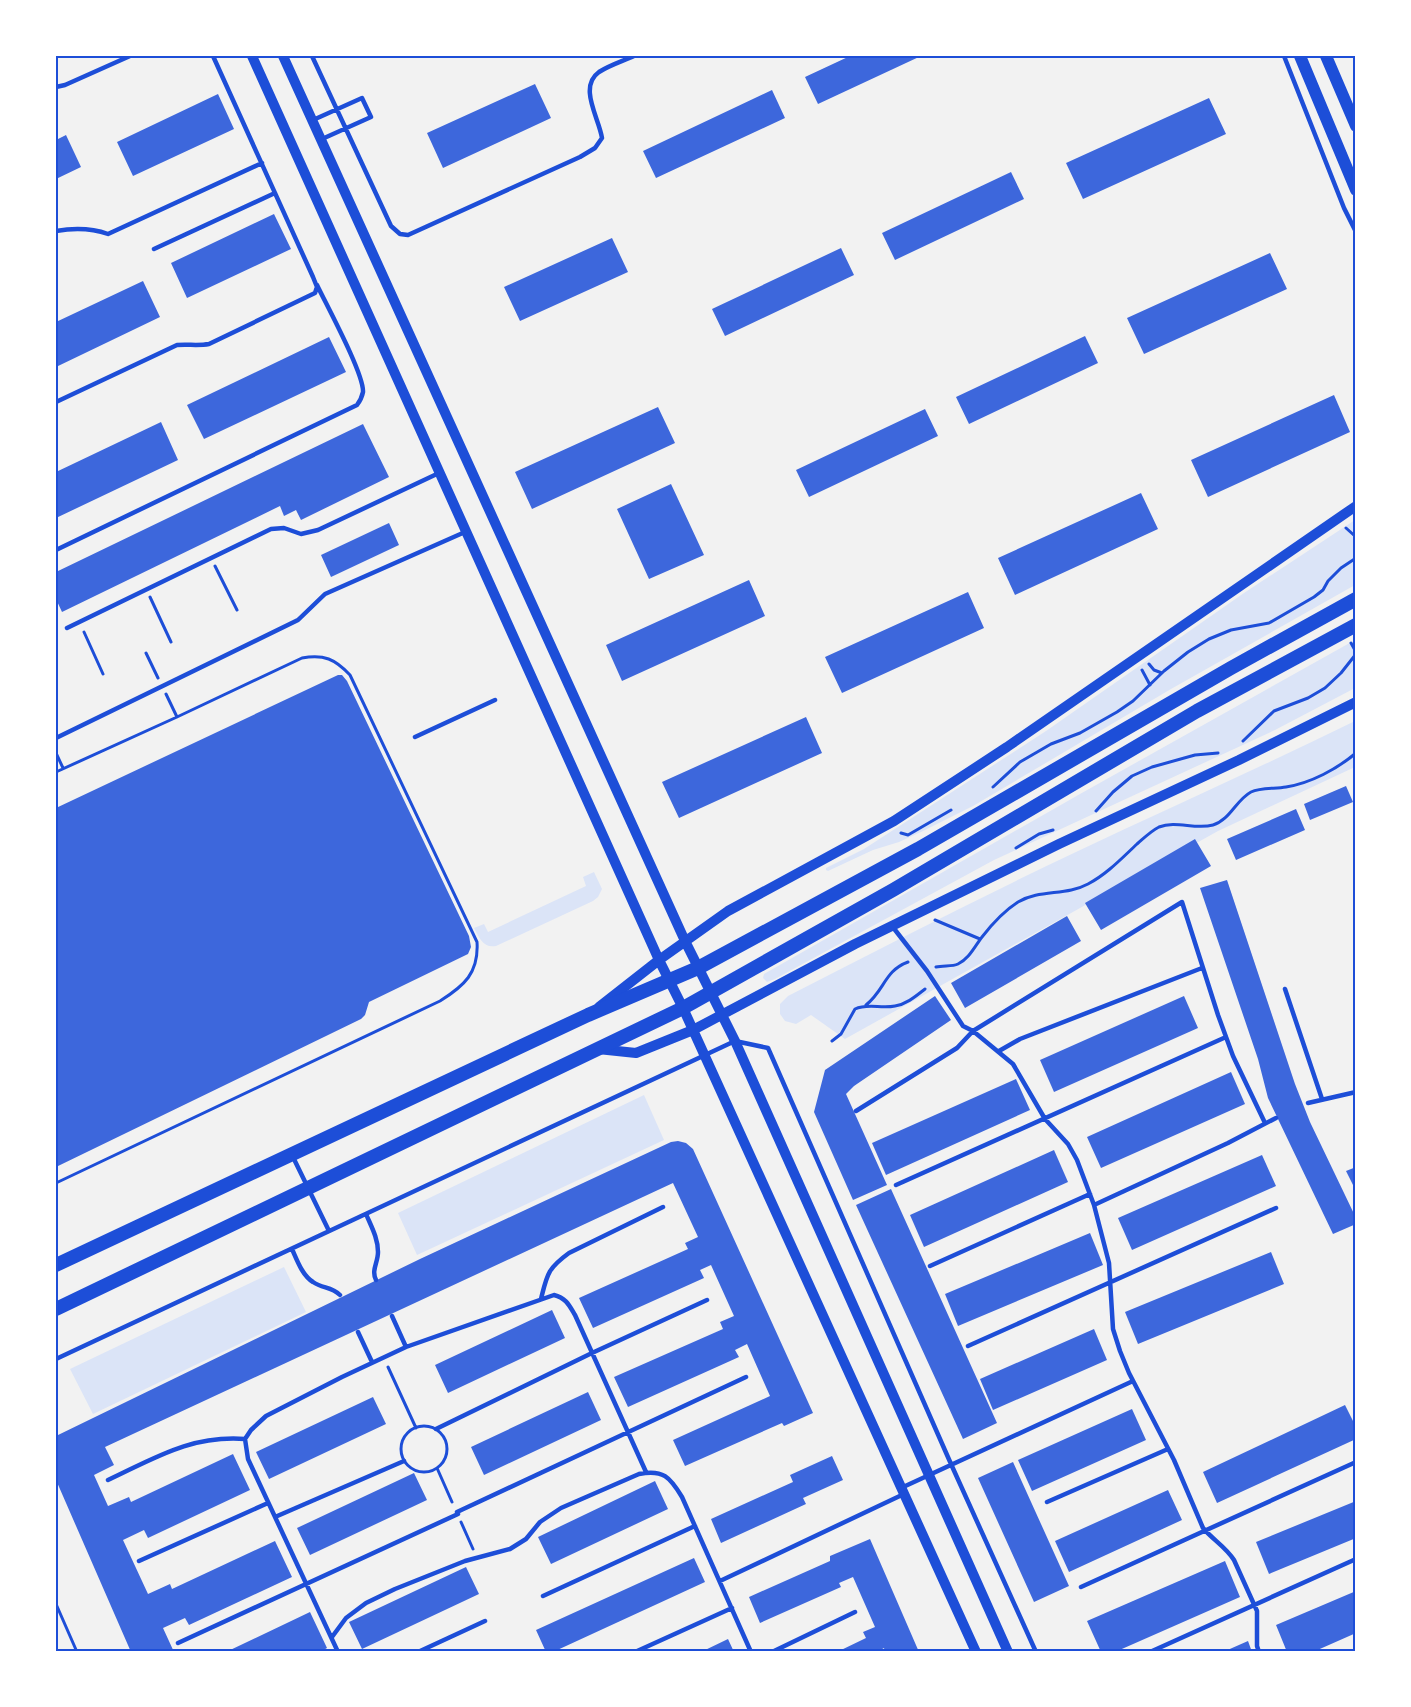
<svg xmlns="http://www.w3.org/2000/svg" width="1411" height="1707" font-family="'Public Sans',sans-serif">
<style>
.green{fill:#dbe4f7}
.building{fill:#3d67dc}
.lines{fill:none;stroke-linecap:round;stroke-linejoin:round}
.path{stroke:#1d4ed8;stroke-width:3}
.service{stroke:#1d4ed8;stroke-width:4.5}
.tertiary{stroke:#1d4ed8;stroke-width:10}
.secondary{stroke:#1d4ed8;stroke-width:12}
.primary{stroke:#1d4ed8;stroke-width:14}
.neatline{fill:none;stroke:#1d4ed8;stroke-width:2}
</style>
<rect width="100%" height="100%" fill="#f2f2f2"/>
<!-- green -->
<path class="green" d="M1355,520V585L1171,689L973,806L923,831L899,842L873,850L828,871L826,870V868L864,849L1046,731L1244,593Z
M1355,640V688L1275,730L994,860L775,979L767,982L763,978L764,974L1080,794Z
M1355,721V767L1218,831L845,1039L811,1015L796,1024L785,1021L780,1014V1004L788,996C883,947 979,898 1076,852C1169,808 1263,766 1355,721Z
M594,872L602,889L598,897L593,901L496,946C483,948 480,939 474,928L484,924L488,932L586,886L583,877Z
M644,1095L664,1140L417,1255L398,1213Z
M284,1267L306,1312L93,1414L70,1369Z"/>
<!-- building -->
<path class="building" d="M850,56H921L818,104L805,77Z
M535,84L551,118L443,168L427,133Z
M772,90L785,118L656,178L643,151Z
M218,94L234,129L133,176L117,142Z
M1209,98L1226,134L1083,199L1066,163Z
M66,135L81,167L56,179V140Z
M1011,172L1024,199L895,260L882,233Z
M274,214L291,249L187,298L171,263Z
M612,238L628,272L520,321L504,287Z
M841,248L854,275L725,336L712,309Z
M1270,253L1287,289L1144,354L1127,318Z
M143,281L160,317L56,367V322Z
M1085,336L1098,363L969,424L956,397Z
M329,337L346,372L204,439L187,405Z
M1334,395L1350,432L1208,497L1191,460Z
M658,407L675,443L532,509L515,472Z
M925,409L938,436L809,497L796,470Z
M161,422L178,460L56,518V472Z
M363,424L389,477L301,520L296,510L284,516L280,506L62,612L56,599V572Z
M671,484L704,555L649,579L617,509Z
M1141,493L1158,529L1015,595L998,558Z
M389,523L399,545L331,577L321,555Z
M749,580L765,616L622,681L606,645Z
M968,592L984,628L842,693L825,657Z
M338,675H342L347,681L469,936L471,947L468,954L369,1002L365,1015L361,1019L56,1167V808Z
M806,717L822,753L679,818L662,782Z
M1346,786L1353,802L1310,820L1304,804Z
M1296,809L1305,830L1236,860L1227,839Z
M1195,839L1211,866L1101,930L1085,903Z
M1227,880L1295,1084L1310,1122L1356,1218V1224L1333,1234L1268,1098L1258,1059L1200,888Z
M1067,916L1081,941L965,1008L951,983Z
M935,996L951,1020L854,1086L846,1094L887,1185L853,1200L814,1112L825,1070Z
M1184,996L1198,1028L1054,1092L1040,1060Z
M1231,1072L1245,1104L1101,1168L1087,1137Z
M1016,1079L1030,1110L886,1175L872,1143Z
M678,1141L686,1143L693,1149L813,1413L784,1426L782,1423L685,1466L673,1440L770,1396L747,1344L735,1350L739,1357L628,1407L614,1377L723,1329L720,1322L734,1316L711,1265L700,1270L704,1278L593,1328L579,1298L688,1249L685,1243L698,1237L673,1183L105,1447L114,1465L94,1475L108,1506L129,1497L131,1502L233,1454L250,1490L148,1538L144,1530L123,1540L148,1594L170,1584L172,1589L275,1541L292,1577L189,1625L185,1618L163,1628L174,1652H131L56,1480V1436L420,1259L671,1142Z
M1054,1150L1068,1182L924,1247L910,1215Z
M1262,1155L1276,1186L1132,1250L1118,1218Z
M1356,1167V1191L1346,1171Z
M891,1189L997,1423L963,1439L856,1205Z
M1090,1233L1103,1265L958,1326L945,1294Z
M1271,1252L1284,1284L1138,1344L1125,1312Z
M552,1310L565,1338L448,1393L435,1365Z
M1094,1329L1107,1360L993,1410L980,1379Z
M588,1392L601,1420L484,1475L471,1447Z
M373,1397L386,1424L269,1479L256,1452Z
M1345,1405L1356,1427V1439L1217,1503L1203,1472Z
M1132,1409L1146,1440L1032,1491L1018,1460Z
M832,1456L843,1480L803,1498L806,1504L721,1543L711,1519L793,1482L790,1475Z
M1013,1462L1069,1586L1034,1602L978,1478Z
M414,1473L427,1500L310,1555L297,1528Z
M655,1481L668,1509L551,1564L538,1537Z
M1168,1490L1182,1520L1069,1572L1055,1541Z
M1356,1501V1538L1269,1574L1256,1542Z
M870,1539L919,1652H885L884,1648L877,1652H837L866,1638L863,1632L875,1627L853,1577L839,1583L841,1587L760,1623L749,1597L830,1561V1556Z
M694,1558L705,1582L553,1652H546L536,1630Z
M1225,1561L1240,1597L1115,1652H1101L1087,1621Z
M466,1567L479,1594L362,1649L349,1622Z
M1356,1591V1633L1313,1652H1287L1276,1625Z
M310,1612L327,1648L320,1652H226Z
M728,1639L734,1652H701Z
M1248,1641L1252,1652H1223Z"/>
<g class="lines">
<!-- path -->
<path class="path" d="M1346,528L1356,537
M215,566L237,610
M150,597L171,642
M84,632L103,674
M1351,643L1356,652
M146,653L158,678
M1149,664L1154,670L1162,673
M1142,670L1150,685
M166,694L177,717
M1243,741L1274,711L1308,698L1325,688L1341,673L1356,654
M56,753L63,768
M56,772L177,717L302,658C324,654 335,659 350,675L477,942C479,973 464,986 440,1001L56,1183
M993,787L1020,762L1051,744L1080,733L1117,712L1133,701L1164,671L1188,652L1209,639L1231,630L1269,623L1314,597L1323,590L1328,581L1341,568L1356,558
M1096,811L1113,792L1132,776L1152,767L1195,755L1218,753
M901,833L908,835L951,810
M1016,848L1039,834L1053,830
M935,920L980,939
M936,967C943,965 952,967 958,964C969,959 975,946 982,937C992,924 1004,911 1018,902C1040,889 1066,896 1088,884C1107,874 1122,858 1137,844C1144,838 1151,831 1159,827C1176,820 1195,830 1213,825C1230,820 1236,800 1251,792C1261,787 1275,789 1286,787C1311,783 1337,769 1356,753
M866,1005C885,990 884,971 908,962
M832,1041L841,1034L855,1009C868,1003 881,1009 895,1006C907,1004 916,996 925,989
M388,1367L416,1428
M401 1449a23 23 0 1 1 46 0a23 23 0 1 1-46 0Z
M437,1468L452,1502
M461,1522L473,1549
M56,1604L77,1652"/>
<!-- service -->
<path class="service" d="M312,56L391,226L400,234L408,235L580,157L595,148L602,138C599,118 578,87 599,72C610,65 623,61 634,56
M1284,56L1344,208L1356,232
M56,87L65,85L130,56
M313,120L362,98L371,117L322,139
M56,231C74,228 91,228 108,234L262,163
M154,249L275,193
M56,402L177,345C188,344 198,346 209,344L315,293L317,287L313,277L213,56
M56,550L357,405C360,401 362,397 363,392C364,374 327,306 317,285
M67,628L271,529L284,528L301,534L318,530L439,473
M415,737L495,700
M56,738L298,620L325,594L465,532
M892,926L927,971L963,1026L973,1031L1013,1064L1045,1119L1068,1144L1077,1160L1094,1205L1109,1263L1113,1329L1120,1351L1129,1373L1174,1460L1203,1528C1212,1539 1226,1547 1234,1560L1257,1611V1646L1259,1652
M1285,989L1322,1099
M999,1051L1020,1039L1202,968
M1308,1103L1356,1092
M856,1111L957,1048L973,1031L1182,902L1218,1015L1233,1056L1265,1123
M292,1155L329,1231
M896,1185L1226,1037
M1094,1205L1228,1143L1276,1118
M366,1214C371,1226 378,1238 378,1252C378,1263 371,1270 376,1280
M292,1249C297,1260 302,1275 313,1282C323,1289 331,1286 340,1295
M930,1266L1090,1194
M541,1299C547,1275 547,1269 569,1253L663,1207
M392,1316L406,1347
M358,1332L372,1362
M968,1346L1276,1208
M56,1359L735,1041L768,1048L951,1464L1036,1652
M436,1429L592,1353L707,1300
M108,1480C155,1458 191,1435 245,1439
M901,1488L1133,1381
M1047,1502L1168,1449
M457,1512L746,1377
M275,1517L404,1461
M139,1561L268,1503
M720,1581L904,1494
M1081,1587L1356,1462
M543,1596L695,1526
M332,1637L346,1618L366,1603L395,1589L465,1561L510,1549L526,1539L540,1522L561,1508L639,1474C663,1469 670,1477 682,1497L751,1652
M178,1643L458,1514
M338,1652L248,1459L245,1439L251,1430L266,1416L342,1377L406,1347L554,1295C566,1298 569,1305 575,1315L646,1472
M418,1652L485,1621
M635,1652L732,1608
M772,1652L855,1612
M1150,1652L1356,1559"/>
<!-- tertiary -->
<path class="tertiary" d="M252,56L659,960L683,1008L976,1652
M283,56L685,941L735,1041L1008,1652
M599,1007L659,960L728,911L894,821L1007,747L1356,506
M598,1049L636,1053L693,1030L855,944L1059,844L1239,760L1356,702"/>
<!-- secondary -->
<path class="secondary" d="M1300,56L1356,190
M1326,56L1356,126"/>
<!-- primary -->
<path class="primary" d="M56,1265L588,1015L698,968L918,849L1231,668L1356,599
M56,1309L683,1008L893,890L1197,711L1356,625"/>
</g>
<!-- border -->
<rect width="1411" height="1707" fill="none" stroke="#ffffff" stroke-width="114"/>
<rect x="57" y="57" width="1297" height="1593" class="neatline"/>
</svg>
